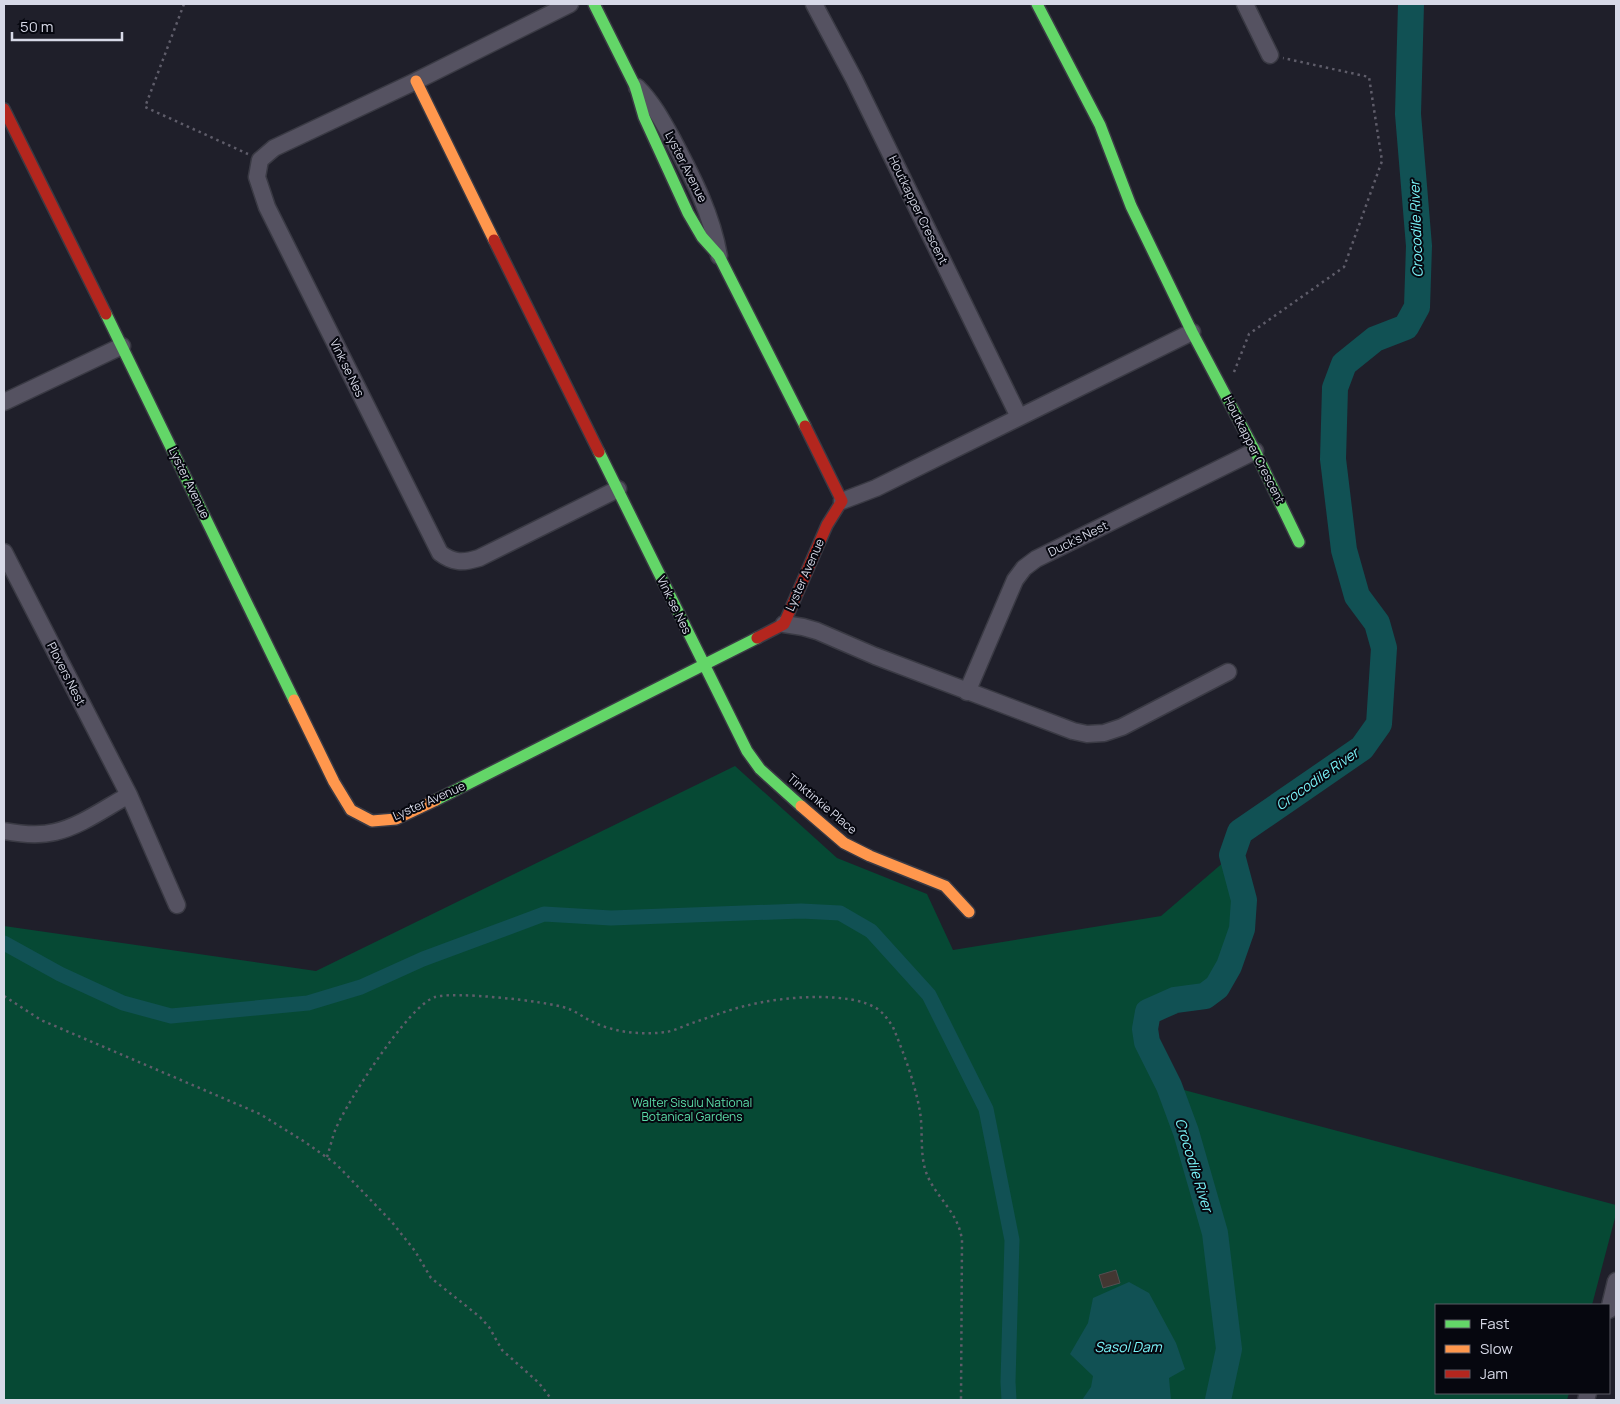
<svg xmlns="http://www.w3.org/2000/svg" width="1620" height="1404" font-family="Manrope,sans-serif">
<style>
.green{fill:#064934}
.water{fill:#115154}
.lines{fill:none;stroke-linecap:round;stroke-linejoin:round}
.canal{stroke:#115154;stroke-width:15}
.river{stroke:#115154;stroke-width:26}
.building{fill:#433732;stroke:#534e51}
.street-casing{stroke:#3a3a44;stroke-width:19}
.fast-casing{stroke:#3a3a44;stroke-width:14}
.slow-casing{stroke:#3a3a44;stroke-width:14}
.jam-casing{stroke:#3a3a44;stroke-width:14}
.path{stroke:#5f5d6a;stroke-width:2.5;stroke-dasharray:2.5 4;stroke-linecap:butt}
.street{stroke:#555261;stroke-width:16}
.fast{stroke:#63d668;stroke-width:11}
.slow{stroke:#ff974d;stroke-width:11}
.jam{stroke:#b3261e;stroke-width:11}
.labels{text-anchor:middle;stroke-width:4;stroke-linejoin:round;paint-order:stroke}
.street-label{font-size:12px;fill:#d7d9e7;stroke:#06070f}
.park-label{font-size:12px;fill:#5bdca8;stroke:#06070f}
.water-label{font-size:14px;font-style:italic;fill:#7af4f9;stroke:#06070f}
</style>
<rect width="100%" height="100%" fill="#1f1f2a"/>
<!-- green -->
<path class="green" d="M735,766L837,858L927,894L953,950L1161,916L1232,855L1247,892L1242,929L1217,987L1195,998L1148,1012L1146,1036L1169,1086L1616,1205V1214L1592,1305H1436V1393H1569L1567,1400H4V926L316,971Z"/>
<!-- water -->
<path class="water" d="M1129,1282L1149,1293L1176,1343L1185,1369L1169,1378L1171,1400H1082L1091,1387L1093,1376L1070,1354L1088,1323L1093,1298Z"/>
<g class="lines">
<!-- canal -->
<path class="canal" d="M4,943L60,974L123,1003L171,1016L308,1003L361,987L423,959L544,914L611,918L801,911L840,913L871,931L929,995L986,1109L1012,1240L1008,1382L1009,1400"/>
<!-- river -->
<path class="river" d="M1218,1400L1229,1349L1215,1233L1186,1132L1169,1086L1147,1042L1145,1029L1148,1012L1175,1000L1205,996L1217,987L1229,966L1242,929L1244,900L1232,855L1240,832L1362,748L1379,724L1384,648L1377,623L1357,596L1344,550L1333,459L1335,388L1344,364L1375,339L1406,327L1417,307L1419,246L1408,114L1411,4"/>
</g>
<!-- building -->
<path class="building" d="M1116,1270L1120,1283L1103,1288L1099,1275Z"/>
<g class="lines">
<!-- street casing -->
<g class="street-casing">
<path id="street" d="M570,4L416,81L274,148L260,160L257,177L267,207L440,553C453,563 463,563 479,558L618,489
M814,4L854,79L1019,417
M1245,4L1270,55
M637,87C653,103 663,122 674,142C693,178 712,215 719,256
M4,402L122,346
M842,501L876,488L1192,332
M4,552L129,795L177,905
M784,624L803,627L817,631L875,656L1073,731L1087,734L1104,733L1122,727L1228,672
M967,692L1015,580L1024,568L1036,559L1255,451
M4,831C20,834 39,836 55,832C81,826 105,808 129,795
M1609,1310L1616,1281
M1586,1400L1588,1393"/>
</g>
<!-- fast casing -->
<g class="fast-casing">
<path id="fast" d="M594,4L635,86L644,117L688,213L702,237L719,256L805,426
M1037,4L1100,125L1131,206L1192,332L1255,451L1299,542
M106,314L294,700
M599,452L747,751L760,769L801,806
M436,800L757,638"/>
</g>
<!-- slow casing -->
<g class="slow-casing">
<path id="slow" d="M416,81L494,240
M294,700L334,782L351,810L372,821L396,819L436,800
M801,806L844,843L870,856L945,886L969,912"/>
</g>
<!-- jam casing -->
<g class="jam-casing">
<path id="jam" d="M4,109L106,314
M494,240L599,452
M757,638L784,624L827,525L842,501L805,426"/>
</g>
<!-- path -->
<path class="path" d="M184,4L145,107L248,154
M1234,372L1249,334L1344,267L1382,161L1369,77L1283,58
M4,996L41,1020L260,1114L305,1142L336,1164L391,1221L415,1251L431,1278L480,1317L489,1327L502,1350L539,1383L552,1400
M327,1157C330,1148 332,1138 336,1128C348,1101 408,1006 435,997C453,991 546,1001 566,1008C576,1011 584,1018 593,1022C616,1033 642,1035 667,1032C676,1030 686,1025 695,1022C713,1016 731,1009 749,1005C780,997 852,990 879,1010C885,1015 889,1021 893,1027C904,1054 915,1083 920,1112C923,1130 920,1151 925,1169C933,1196 958,1210 962,1240L961,1400"/>
<!-- street -->
<use href="#street" class="street"/>
<!-- fast -->
<use href="#fast" class="fast"/>
<!-- slow -->
<use href="#slow" class="slow"/>
<!-- jam -->
<use href="#jam" class="jam"/>
</g>
<g class="labels">
<!-- street labels -->
<g class="street-label">
<text transform="translate(686 167) rotate(63)" y="4">Lyster Avenue</text>
<text transform="translate(918 210) rotate(64)" y="4">Houtkapper Crescent</text>
<text transform="translate(347 368) rotate(64)" y="4">Vink se Nes</text>
<text transform="translate(1254 450) rotate(63)" y="4">Houtkapper Crescent</text>
<text transform="translate(189 483) rotate(64)" y="4">Lyster Avenue</text>
<text transform="translate(1078 539) rotate(-26)" y="4">Duck's Nest</text>
<text transform="translate(805 575) rotate(-66)" y="4">Lyster Avenue</text>
<text transform="translate(674 605) rotate(64)" y="4">Vink se Nes</text>
<text transform="translate(66 674) rotate(63)" y="4">Plovers Nest</text>
<text transform="translate(429 801) rotate(-24)" y="4">Lyster Avenue</text>
<text transform="translate(822 804) rotate(40)" y="4">Tinktinkie Place</text>
</g>
<!-- park labels -->
<g class="park-label">
<text x="692" y="1107">Walter Sisulu National<tspan x="692" dy="14">Botanical Gardens</tspan></text>
</g>
<!-- water labels -->
<g class="water-label">
<text transform="translate(1416 229) rotate(-92)" y="5">Crocodile River</text>
<text transform="translate(1317 779) rotate(-35)" y="5">Crocodile River</text>
<text transform="translate(1194 1165) rotate(73)" y="5">Crocodile River</text>
<text x="1128" y="1352">Sasol Dam</text>
</g>
</g>
<!-- border -->
<rect width="1620" height="1404" fill="none" stroke="#d7d9e7" stroke-width="10"/>
<!-- legend -->
<rect x="1435" y="1304" width="175" height="90" fill="#06070f" stroke="#5a5b65"/>
<rect x="1445" y="1320" width="25" height="8" fill="#63d668" stroke="#5a5b65"/>
<text x="1480" y="1329" font-size="15" fill="#d7d9e7">Fast</text>
<rect x="1445" y="1345" width="25" height="8" fill="#ff974d" stroke="#5a5b65"/>
<text x="1480" y="1354" font-size="15" fill="#d7d9e7">Slow</text>
<rect x="1445" y="1370" width="25" height="8" fill="#b3261e" stroke="#5a5b65"/>
<text x="1480" y="1379" font-size="15" fill="#d7d9e7">Jam</text>
<!-- scale -->
<path d="M12 32v8h110v-8" fill="none" stroke="#d7d9e7" stroke-width="2.5"/>
<text x="20" y="32" font-size="15" fill="#d7d9e7" stroke="#06070f" stroke-width="4" paint-order="stroke">50 m</text>
</svg>
